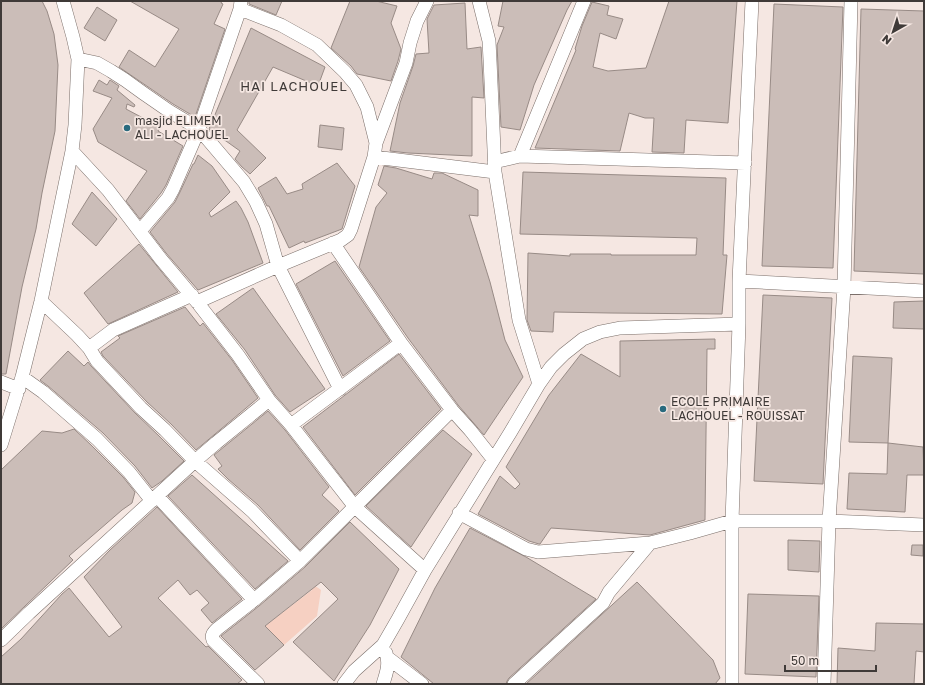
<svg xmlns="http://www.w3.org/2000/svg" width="925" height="685" font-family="'Golos Text',sans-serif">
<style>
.green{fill:#f6d0c2}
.building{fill:#cbbdb8;stroke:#988b86}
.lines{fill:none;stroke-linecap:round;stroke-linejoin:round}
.minor-casing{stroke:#7b6f6a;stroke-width:14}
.minor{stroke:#fff;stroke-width:13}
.poi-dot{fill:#296a7e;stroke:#f5e7e2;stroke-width:1.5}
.labels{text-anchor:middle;stroke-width:3.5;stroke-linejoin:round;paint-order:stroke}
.poi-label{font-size:12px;fill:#3f3a38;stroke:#f5e7e2;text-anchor:start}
.neighbourhood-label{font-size:13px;letter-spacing:1px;fill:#3f3a38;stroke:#f5e7e2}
</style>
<rect width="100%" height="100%" fill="#f5e7e2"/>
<!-- green -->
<path class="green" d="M314,585L321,590L317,616L284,645L265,626L312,590L309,587Z"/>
<!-- building -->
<path class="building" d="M1,1H42L47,11L54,34L58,65L55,131L42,193L36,229L22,287L6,374H1Z
M130,1H222L221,3L223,4L214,24L225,29L195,117L173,104L119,67L129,50L155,67L179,29Z
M249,1H282L276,15L249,4Z
M350,1H376L397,6L391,23L401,49L398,61L391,81L357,74L351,66L331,48Z
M503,1H572L567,10L534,85L520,130L501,127L497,45L504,27L498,26Z
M669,1H737L728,123L686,120L684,153L652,152L654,118H645L629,113L620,151L535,148L576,50L575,49L582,26L592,2L609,6L607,15L623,19L616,39L600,33L593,67L608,71L646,68Z
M465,3L467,49L481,47L484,98L472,97V156L408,153L390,151L400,103L413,66L416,54L429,53L427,19L434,5Z
M774,4L843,7L833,268L762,266Z
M97,7L117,20L105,41L84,28Z
M861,9L924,11V274L854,271Z
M251,28L325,67L318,86L273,67L237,130L266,158L250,174L242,167L235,159L240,151L226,141L216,136L209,129Z
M99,80L107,85L110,80L119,86L117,90L135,105L134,107L127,104L126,109L160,127L158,131L183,146L166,185L161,193L140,219L126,201L147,171L98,142L93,129L112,98L93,91Z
M320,125L344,128L342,150L318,147Z
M198,155L212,166L230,192L209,213L211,217L236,201L241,208L248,222L263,263L198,290L166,253L150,232L175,202L180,192L193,164H194Z
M337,163L355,186L342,229L305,243L304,241L289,248L269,206H267L258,188L276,177L287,194L303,189L302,184Z
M384,166L396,168L432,179L434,173H442L478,190V216L469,215L490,282L505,340L523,377L484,435L458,405L408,338L359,267L376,207L387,193L378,185Z
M523,172L726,178L723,255H727L722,314L610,313L554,312L553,332L531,331L527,320L528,253L570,256V254H611V255H696L697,238L520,234Z
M92,192L117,219L96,246L72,224Z
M139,244L178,292L108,324L84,293Z
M335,261L390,341L343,376L296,284Z
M253,288L325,389L290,412L275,395L245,350L216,314Z
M763,295L832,298L823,484L754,481Z
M924,301V329L893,328L894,302Z
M185,307L200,326L203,323L232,360L258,398L196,450L171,424L147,402L103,356L101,352L120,338L118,336Z
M715,339V349H707L705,520L650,535L551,528L540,544H539L529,541L478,514L500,476L515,489L520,484L506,467L549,395L581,354L620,377V341Z
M68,351L84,366L88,362L91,366L135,413L159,436L184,461L162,481L152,488L135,466L103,433L48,386L40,380Z
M399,354L441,409L355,495L303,427Z
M853,356L892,358L888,443L849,442Z
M268,411L285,430L329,487L322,495L339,511L300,550L258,505L228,479L218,469L222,466L214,455Z
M74,429L91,445L123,477L135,492L132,503L122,510L69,556L73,560L1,629V470L42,431L62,433Z
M443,430L472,454L411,547L366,506Z
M888,443L923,447L924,475H907L905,512L847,509L849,473L887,474Z
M192,475L288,561L255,589L168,496Z
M157,507L242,599L212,623L201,610L209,603L197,590L190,595L178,580L158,598L206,647L208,646L242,680L237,684H1V657L21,639L62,594L69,588L109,637L122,627L84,577L110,550Z
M350,522L399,569L370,625L334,681L293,642L338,599L321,582L265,626L284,645L255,670L221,636L259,606L305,567Z
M470,528L526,557L596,599L509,678L507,681L506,684H434L401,657L435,588Z
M788,540L820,541L819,572L788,570Z
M912,545H923V556L911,555Z
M637,582L713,660L720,678L715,684H526Z
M748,594L819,596L816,677L745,674Z
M876,623L924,624V652L916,651L914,684H837L838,648L875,651Z"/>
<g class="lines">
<!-- minor casing -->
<g class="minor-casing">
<path id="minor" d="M479,1L489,41L490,60L495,172L519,320L539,384
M78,59L97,63L111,71L125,80L143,93L169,111L199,129L244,182L256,202L266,224L278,266L340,389
M376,143L406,63L410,43L417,21L427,1
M72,151L108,190L160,258L197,302L238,355L269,400L291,425L355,507L425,570
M520,156L584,1
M374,157L495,172
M494,162L520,156L745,163
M140,231L168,198L173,189L199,129L240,9L241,1
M333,243L401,343L452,410L470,430L493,459
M739,281L924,291
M41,301L77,335L89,348L97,361L141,408L165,430L195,461L252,511L300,561
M197,302L278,266L341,240L348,235L351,229L374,157L376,143L367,107L356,85L345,72L317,45L281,25L240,9
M89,348L113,330L192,295
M22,377L43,392L97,439L129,472L152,501
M1,382L19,389
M291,425L401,343
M1,445L22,377L41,301L72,151L75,125L78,59L73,37L63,1
M157,496L254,600
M459,513L526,549L538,552L650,543L690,533L732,521H829L924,525
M1,640L29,613L195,461L216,443L269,400
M388,658L422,684
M258,684L213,640C211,635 213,633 217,629L254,600L300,561L452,410
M344,684L354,671L383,645L398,619L425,570L510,433L539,384L551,367L564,354L583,339L600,332L620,328L739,324
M383,684C386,674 390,664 386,653
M514,684L603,603L609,592L650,543
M732,684V521L739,324V281L752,1
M824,684L829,521L844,287L851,1"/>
</g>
<!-- minor -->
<use href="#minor" class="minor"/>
</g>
<!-- markers -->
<g class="poi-dot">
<circle cx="127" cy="128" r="4"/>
<circle cx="663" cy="409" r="4"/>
</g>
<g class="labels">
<!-- poi labels -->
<g class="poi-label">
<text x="135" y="125">masjid ELIMEM<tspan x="135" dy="14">ALI - LACHOUEL</tspan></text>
<text x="671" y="406">ECOLE PRIMAIRE<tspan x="671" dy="14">LACHOUEL - ROUISSAT</tspan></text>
</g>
<!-- neighbourhood labels -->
<g class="neighbourhood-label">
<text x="294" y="91">HAI LACHOUEL</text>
</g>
</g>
<!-- border -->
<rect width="925" height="685" fill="none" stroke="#3f3a38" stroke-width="4"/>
<!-- north arrow -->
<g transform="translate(893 32) rotate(219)" stroke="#f5e7e2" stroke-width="3" paint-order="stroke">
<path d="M0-3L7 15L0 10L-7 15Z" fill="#3f3a38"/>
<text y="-6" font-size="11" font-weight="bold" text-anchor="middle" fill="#3f3a38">N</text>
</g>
<!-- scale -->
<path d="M785 665v6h91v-6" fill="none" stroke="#3f3a38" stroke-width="2"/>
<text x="791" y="665" font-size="12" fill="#3f3a38" stroke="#f5e7e2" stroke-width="3" paint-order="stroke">50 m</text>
</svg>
